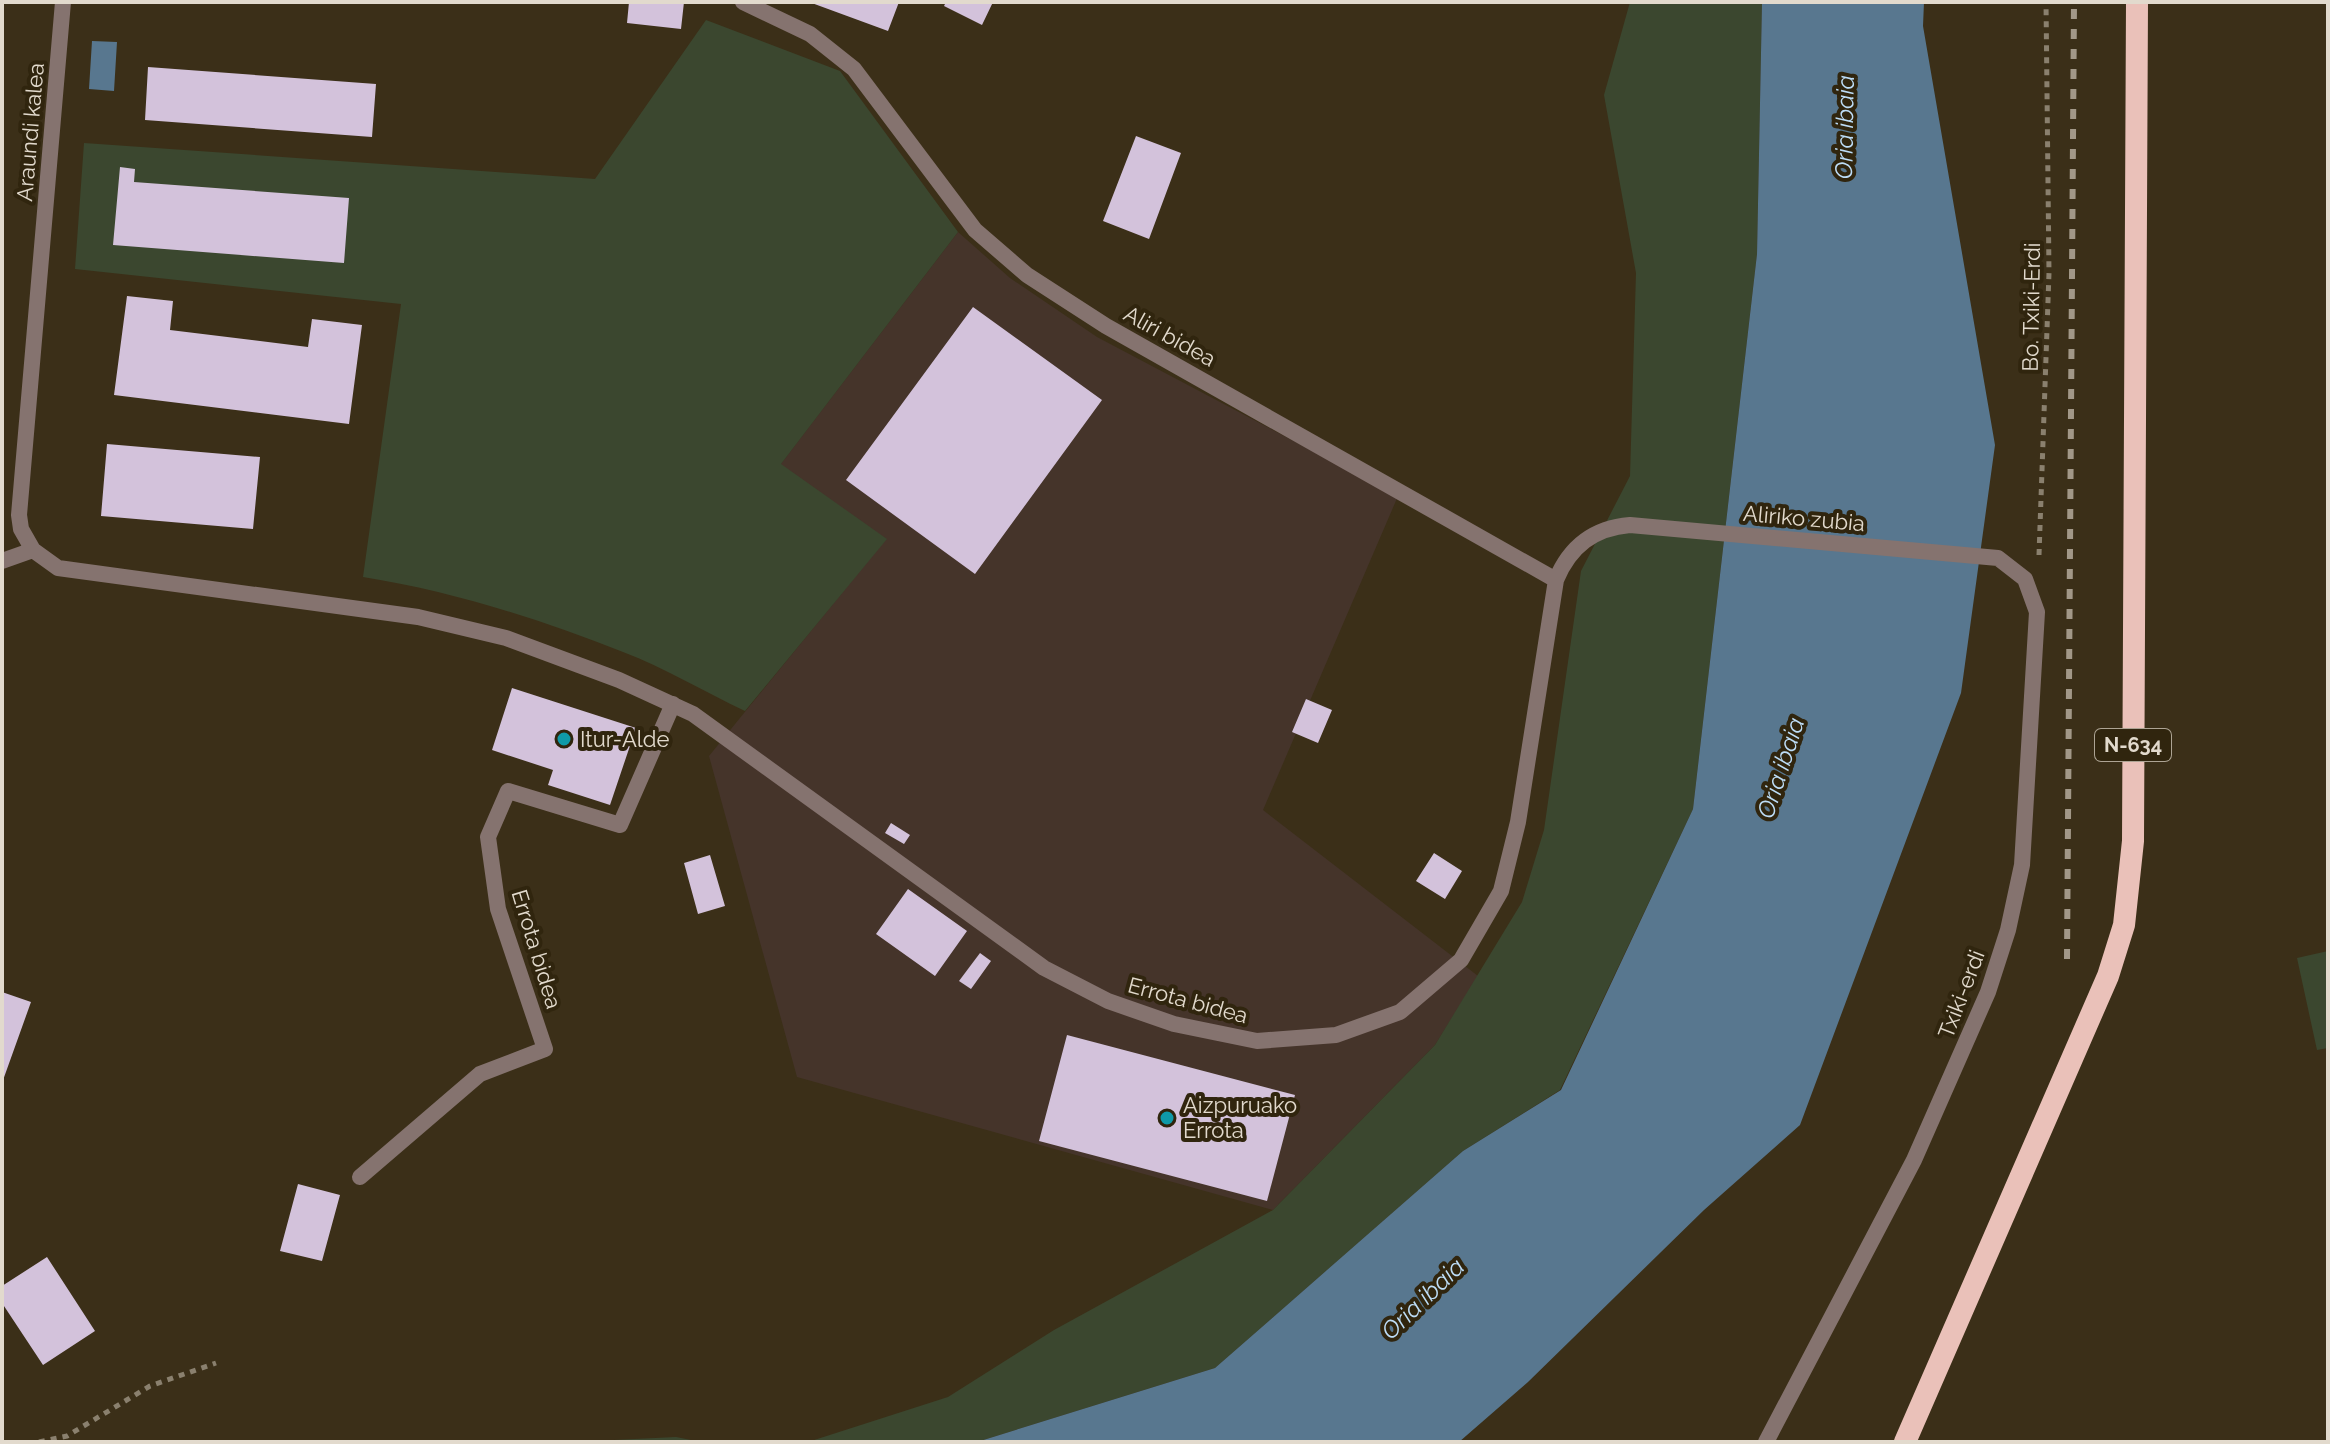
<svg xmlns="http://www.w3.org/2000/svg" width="2330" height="1444" font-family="Raleway,sans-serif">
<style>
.industrial{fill:#45342a}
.green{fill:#3b472f}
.water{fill:#58778f}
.building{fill:#d3c2db}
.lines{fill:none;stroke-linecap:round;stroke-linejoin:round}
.path{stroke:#8a806e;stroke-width:5;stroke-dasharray:6 6;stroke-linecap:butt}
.minor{stroke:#85736f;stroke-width:16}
.trunk{stroke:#eac1b9;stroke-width:22}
.rail{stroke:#a29888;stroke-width:6;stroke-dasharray:10 10;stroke-linecap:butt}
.culture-dot{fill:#0f9aa8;stroke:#30250e;stroke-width:3}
.labels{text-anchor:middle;stroke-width:8;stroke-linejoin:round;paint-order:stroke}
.shield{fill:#30250e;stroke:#ada494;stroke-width:2}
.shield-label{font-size:20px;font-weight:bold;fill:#e2dacd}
.street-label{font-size:22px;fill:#e2dacd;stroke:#30250e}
.poi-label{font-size:22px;fill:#e2dacd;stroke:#30250e;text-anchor:start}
.water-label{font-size:24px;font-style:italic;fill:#bdddf7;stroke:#30250e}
</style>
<rect width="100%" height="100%" fill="#3b2f18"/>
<!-- industrial -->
<path class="industrial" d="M958,232L1010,278L1097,337L1398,496L1263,810L1478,976L1435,1045L1273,1210L797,1077L709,756L886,539L780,465Z"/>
<!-- green -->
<path class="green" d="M1630,2H1762L1757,254L1693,809L1560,1090L1463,1151L1215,1368L977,1442H808L948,1397L1054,1330L1273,1210L1435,1045L1522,902L1544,830L1581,571L1630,476L1636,273L1604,95Z
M706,20L840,71L958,232L781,464L887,539L745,711C705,692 665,668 623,652C539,619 452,591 363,577L401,304L75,269L84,143L595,179Z
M2328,951V1048L2317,1050L2297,958Z
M676,1437L701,1442H573Z"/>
<!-- water -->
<path class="water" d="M1762,2H1924L1923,26L1995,445L1961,693L1800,1125L1704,1210L1528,1382L1459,1442H977L1215,1368L1463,1151L1561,1090L1693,809L1757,254Z
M92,41L117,42L114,91L89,89Z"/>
<!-- building -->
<path class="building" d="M629,2H684L681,29L627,23Z
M809,2H899L888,31Z
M946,2H993L982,25L944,6Z
M148,67L376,84L372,137L145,120Z
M1136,136L1181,153L1149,239L1103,221Z
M120,167L135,169L134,182L349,198L344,263L113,245Z
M127,296L173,301L170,330L308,347L312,319L362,325L349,424L114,395Z
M973,307L1102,400L975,574L846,480Z
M107,444L260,457L253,529L101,516Z
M512,688L636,728L610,805L548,785L553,770L492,750Z
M1306,699L1332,710L1318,743L1292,732Z
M891,823L910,835L904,844L885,833Z
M1434,853L1462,871L1445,899L1416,881Z
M710,855L725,906L698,914L684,863Z
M908,889L967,931L935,976L876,934Z
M980,953L991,961L971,989L959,981Z
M2,992L31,1002L2,1083Z
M1067,1035L1295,1095L1267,1201L1039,1141Z
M298,1184L340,1195L322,1261L280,1251Z
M47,1257L95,1331L43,1365L2,1303V1286Z"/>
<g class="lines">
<!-- path -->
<path class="path" d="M2039,555L2049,273L2046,2
M39,1442L67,1436L150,1386L216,1363"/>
<!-- minor -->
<path class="minor" d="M743,2L810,34L854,69L975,230L1027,275L1106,326L1556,580
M33,550L21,529L19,515L63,2
M2,561L33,550L58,568L418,617L506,638L619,680L693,714L1044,968L1108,1001L1174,1024L1257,1041L1336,1035L1400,1012L1461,960L1501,891L1518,822L1556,580C1570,546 1594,528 1630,525L1998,558L2025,579L2037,612L2022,865L2008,930L1988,992L1914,1160L1766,1442
M360,1177L480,1074L545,1049L498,909L488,837L508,791L620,825L673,704"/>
<!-- trunk -->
<path class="trunk" d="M1905,1442L2108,976L2124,925L2133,841L2137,2"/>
<!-- rail -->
<path class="rail" d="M2067,959L2074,2"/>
</g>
<!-- markers -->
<g class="culture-dot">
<circle cx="564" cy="739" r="8"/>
<circle cx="1167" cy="1118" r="8"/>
</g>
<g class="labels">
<!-- shield labels -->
<rect class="shield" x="2095" y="729" width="76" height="32" rx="6"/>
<g class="shield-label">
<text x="2133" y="752">N-634</text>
</g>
<!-- street labels -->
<g class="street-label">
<text transform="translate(30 132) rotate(-85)" y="8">Araundi kalea</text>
<text transform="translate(2031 307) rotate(-89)" y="8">Bo. Txiki-Erdi</text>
<text transform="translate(1170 336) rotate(29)" y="8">Aliri bidea</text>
<text transform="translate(1804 518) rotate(5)" y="8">Aliriko zubia</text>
<text transform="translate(537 949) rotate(73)" y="8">Errota bidea</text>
<text transform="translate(1961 994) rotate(-69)" y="8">Txiki-erdi</text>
<text transform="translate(1188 1000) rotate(15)" y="8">Errota bidea</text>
</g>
<!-- poi labels -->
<g class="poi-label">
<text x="580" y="747">Itur-Alde</text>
<text x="1183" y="1113">Aizpuruako<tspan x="1183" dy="25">Errota</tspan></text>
</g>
<!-- water labels -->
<g class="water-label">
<text transform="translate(1845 127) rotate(-89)" y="8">Oria ibaia</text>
<text transform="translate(1781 768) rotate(-72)" y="8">Oria ibaia</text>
<text transform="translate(1423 1299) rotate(-44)" y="8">Oria ibaia</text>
</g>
</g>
<!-- border -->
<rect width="2330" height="1444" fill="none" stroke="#e2dacd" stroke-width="8"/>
</svg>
